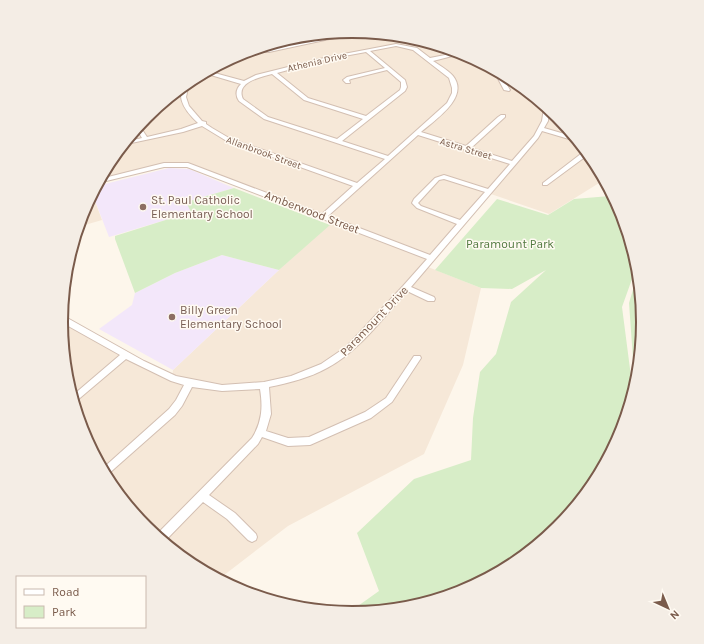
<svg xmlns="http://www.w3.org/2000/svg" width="704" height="644" font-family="Karla,sans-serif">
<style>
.residential{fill:#f6e8d8}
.education{fill:#f3e7fa}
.green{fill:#d7edc7}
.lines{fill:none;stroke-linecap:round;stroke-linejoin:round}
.minor-casing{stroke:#d3bfb2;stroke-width:2}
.minor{fill:#fff;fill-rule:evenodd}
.education-dot{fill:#8d6e63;stroke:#fffaf2;stroke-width:1.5}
.labels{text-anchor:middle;stroke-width:3;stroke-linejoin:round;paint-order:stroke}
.far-street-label{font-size:10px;fill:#7a5b4b;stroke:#fffaf2}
.education-label{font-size:12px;fill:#785e54;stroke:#fffaf2;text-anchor:start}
.street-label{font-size:12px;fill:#7a5b4b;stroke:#fffaf2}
.park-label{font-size:12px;fill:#527a40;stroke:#fffaf2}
.rim{fill:none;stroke:#7a5b4b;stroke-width:2}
</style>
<rect width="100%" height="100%" fill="#fdf6eb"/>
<!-- residential -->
<path class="residential" d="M352,31L410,37L441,46L464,53L514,80L558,116L594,161L604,180L549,214L485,192L423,265L481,288L463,365L424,454L288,526L219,579L190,564L146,528L110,483L83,433L67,379L61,320L172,378L173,370L279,270L333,221L185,165L149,169L98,182L110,160L146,116L191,80L241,53L295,37Z
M92,193L102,220L78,227L83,210Z"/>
<!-- education -->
<path class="education" d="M169,168L189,169L234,188L186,202L192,212L109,237L92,193L97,186Z
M222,255L279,270L173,370L99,329L132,305L135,293L175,273Z"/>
<!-- green -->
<path class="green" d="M234,188L330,225L279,270L222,255L175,273L135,293L115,239V236L191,212L186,202Z
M612,194L621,211L637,265L622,307L633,392L621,434L594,484L558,528L513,564L463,591L409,607L348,613L379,591L357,533L414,479L471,460L473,418L480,372L496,354L511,302L546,270L512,289L481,288L435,270L497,199L548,215L574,199L610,196Z
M638,273L643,322L637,379L635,387L629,303Z"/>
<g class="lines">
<!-- minor casing -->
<g class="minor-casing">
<path id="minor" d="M356,31L362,32L269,52H256L254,51L256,50H269Z
M396,44L417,48L430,58L460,52L464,53L433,61C439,65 448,70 453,76C470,97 435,120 421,132L466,146L498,117L501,115H505V117L471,148L512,161L534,136L542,121L544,108L546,107L549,109L548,121L544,128L575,137L579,142L542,131L538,138L516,164L411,287L434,297L435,299L434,301H428L407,291C383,318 359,351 327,368C309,378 289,383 269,387L271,414L266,431L288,438L309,437L365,412L386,398L414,356H420L421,358L392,402L371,418L310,445L288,446L262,437L258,444L209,495L235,513L256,534L257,537L256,540L252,542L248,540L227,519L203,502L164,542L156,535L252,438C262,422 263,407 260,389L222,391L192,387L182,406L175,415L106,476L102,469L169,409L176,400L184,385L171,381L126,359L74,403L72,396L120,355L61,322L62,315L144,361L176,376L222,385L264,382L291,376L321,364L346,347L403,286L427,259L187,167H164L98,183L100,179L164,163H188L322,214L353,186L225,140L202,126L183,132L122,145L125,142L142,138L136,128L139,125L147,137L181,129L198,123C184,110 170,91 194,78L195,79L188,88L186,97L189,106L202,121L206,122V124L212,128L229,138L357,183L385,159L264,119L239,101C235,95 236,89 241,84L204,73L207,71L244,81L256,75L328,57ZM396,46L413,50L449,78L452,88V93L447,103L388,156L342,141L405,91L407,87L405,80L370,51ZM366,52L385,68L347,77L343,80L346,83H350L349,80L351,79L387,70L401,82V87L400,90L366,116L308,98L277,73L328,59ZM272,74L304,100L363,119L337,139L268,117L243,99C235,82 261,77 272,74ZM418,135L510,164L488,189L444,175L435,178L414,199L412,203L417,208L457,224L430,255L328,216ZM444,179L485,192L460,220L421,206L418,203L439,180Z
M494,70L499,72L510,90L509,91L504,90L494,71Z
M586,150L589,154L547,185H543V183Z"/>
</g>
<!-- minor -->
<use href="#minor" class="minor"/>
</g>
<!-- markers -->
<g class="education-dot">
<circle cx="143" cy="207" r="4"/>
<circle cx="172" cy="317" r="4"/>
</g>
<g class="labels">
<!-- far-street labels -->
<g class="far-street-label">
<text transform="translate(317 61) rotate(-13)" y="4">Athenia Drive</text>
<text transform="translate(466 148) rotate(17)" y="4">Astra Street</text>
<text transform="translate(264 152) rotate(20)" y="4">Allanbrook Street</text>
</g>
<!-- education labels -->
<g class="education-label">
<text x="151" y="204">St. Paul Catholic<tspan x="151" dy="14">Elementary School</tspan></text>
<text x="180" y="314">Billy Green<tspan x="180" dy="14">Elementary School</tspan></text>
</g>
<!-- street labels -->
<g class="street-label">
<text transform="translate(312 212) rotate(21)" y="4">Amberwood Street</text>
<text transform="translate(374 321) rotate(-46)" y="4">Paramount Drive</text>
</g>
<!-- park labels -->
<g class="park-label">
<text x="510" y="248">Paramount Park</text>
</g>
</g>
<!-- crop -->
<path d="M0 0H704V644H0ZM68 322a284 284 0 1 1 568 0a284 284 0 1 1-568 0Z" fill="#f4ede5" fill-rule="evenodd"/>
<path class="rim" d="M68 322a284 284 0 1 1 568 0a284 284 0 1 1-568 0Z"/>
<!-- legend -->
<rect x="16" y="576" width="130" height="52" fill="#fffaf2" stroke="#cabaaf"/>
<rect x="24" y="589" width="20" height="6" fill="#ffffff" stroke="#cabaaf"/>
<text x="52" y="596" font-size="12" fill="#7a5b4b">Road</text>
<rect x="24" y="606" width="20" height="12" fill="#d7edc7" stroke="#cabaaf"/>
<text x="52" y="616" font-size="12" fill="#7a5b4b">Park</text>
<!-- north arrow -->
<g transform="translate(668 608) rotate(136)" stroke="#fffaf2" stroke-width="3" paint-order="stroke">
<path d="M0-3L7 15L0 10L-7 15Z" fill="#7a5b4b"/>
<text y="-6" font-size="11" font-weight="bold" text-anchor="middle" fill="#7a5b4b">N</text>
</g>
</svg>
